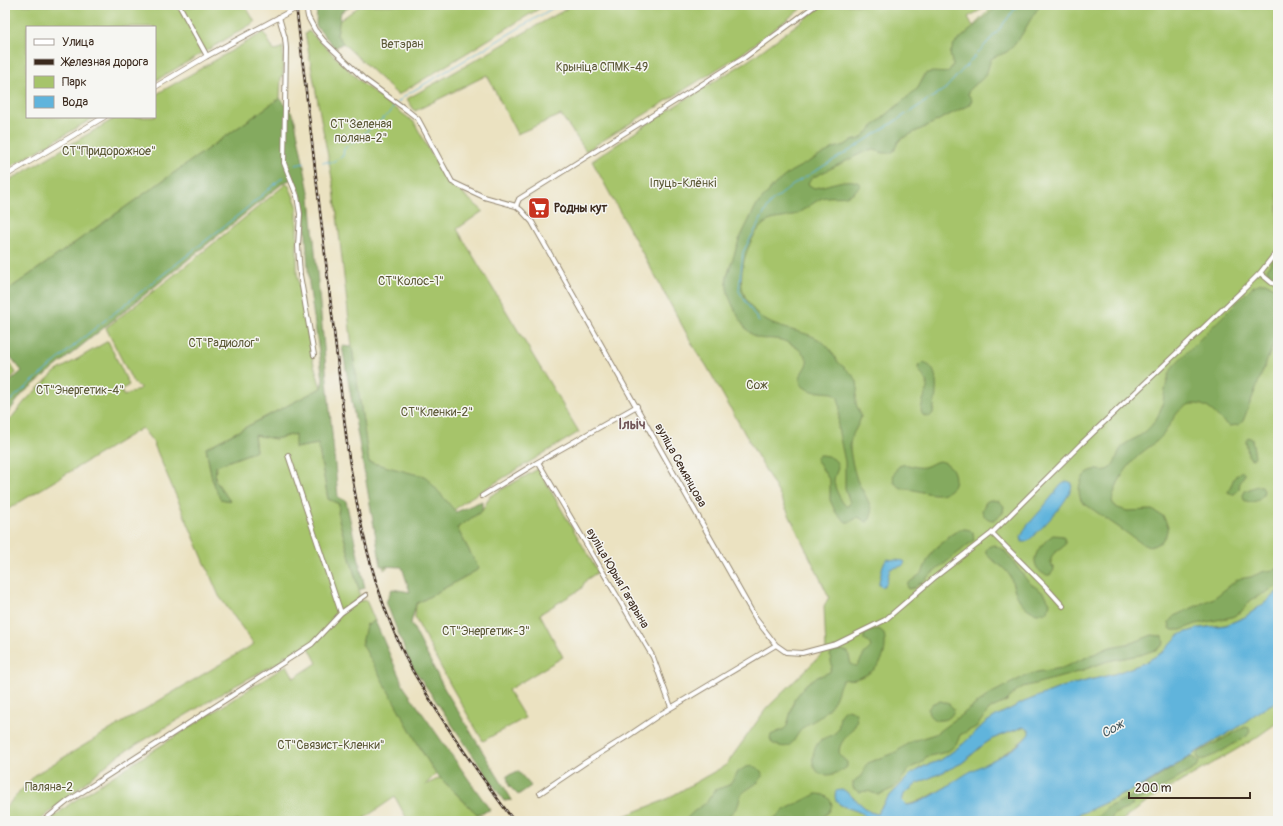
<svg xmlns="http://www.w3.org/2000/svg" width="1283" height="826" font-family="Pangolin,sans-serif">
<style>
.green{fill:#a6c46b;stroke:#707744}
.forest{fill:#84aa5f;stroke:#606a3e}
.water{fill:#60b4dc;stroke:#4e6f7d;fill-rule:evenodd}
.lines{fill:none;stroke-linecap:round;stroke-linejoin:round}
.stream{stroke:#60b4dc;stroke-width:1}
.minor-casing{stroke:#938670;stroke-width:6}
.tertiary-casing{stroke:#938670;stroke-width:6}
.minor{stroke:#fff;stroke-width:4}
.tertiary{stroke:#fff;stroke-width:4.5}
.rail-casing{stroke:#3b2a1e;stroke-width:2.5}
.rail{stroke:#f6f6f2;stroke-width:1;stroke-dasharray:3;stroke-linecap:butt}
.labels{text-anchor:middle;stroke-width:3;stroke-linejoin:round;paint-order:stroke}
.park-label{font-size:12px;fill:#5b5835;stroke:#f6f6f2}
.poi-label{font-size:12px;font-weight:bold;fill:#3b2a1e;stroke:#f6f6f2;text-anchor:start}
.street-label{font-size:12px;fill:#3b2a1e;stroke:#f6f6f2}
.water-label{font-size:13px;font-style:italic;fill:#485a60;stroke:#f6f6f2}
.quarter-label{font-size:14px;font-weight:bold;fill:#705457;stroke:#f6f6f2}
</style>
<rect width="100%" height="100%" fill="#f6f6f2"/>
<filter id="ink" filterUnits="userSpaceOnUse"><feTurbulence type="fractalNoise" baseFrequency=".025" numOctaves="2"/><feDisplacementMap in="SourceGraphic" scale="8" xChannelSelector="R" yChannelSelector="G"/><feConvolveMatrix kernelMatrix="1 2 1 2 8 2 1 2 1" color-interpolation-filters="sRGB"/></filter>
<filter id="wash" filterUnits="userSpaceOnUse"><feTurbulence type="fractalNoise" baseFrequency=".012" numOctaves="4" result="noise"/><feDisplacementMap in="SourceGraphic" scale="16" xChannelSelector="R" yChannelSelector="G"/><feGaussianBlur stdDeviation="0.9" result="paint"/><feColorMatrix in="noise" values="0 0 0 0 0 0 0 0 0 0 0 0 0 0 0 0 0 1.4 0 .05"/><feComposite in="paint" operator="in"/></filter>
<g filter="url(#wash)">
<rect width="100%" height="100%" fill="#ebe2c1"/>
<!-- green -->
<path class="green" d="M8,5H186L188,8L197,5H242L246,7L255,22L155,81V27H27V117H95L5,170V7Z
M361,5H545L398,95L328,29Z
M570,5H806L740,55L586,151L561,115L517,134L487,75L415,111L407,99L566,9Z
M823,5H990L968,17L973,26L994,5H1278V591L1266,602L1245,617L1226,625L1200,628L1184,633L1178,637L1163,652L1144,663L1114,674L1062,687L1024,702L996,716L985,723L963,744L941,760L920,768L911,774L886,800L877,814L870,812L844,790L835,793L839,804C848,810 864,809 867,821H611L663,801L726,765L766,709L826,650L824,606L829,597L779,494L706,365L695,349L592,161L667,111L749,60Z
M309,31L365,86L414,122L429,150L450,183L483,211L457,229L579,432L465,501L384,570L352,347L334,189L305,33Z
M264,32L274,51L283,47V76L281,77L280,98L5,292V183L117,117H155V95Z
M286,184L289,186L297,205V273L313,361L321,388L206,448L212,479L229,500L215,480L216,466L256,451L254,434L275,439L296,434V448L318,444L328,499L339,504L338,516L359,590L360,601L366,600L375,621L366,625L423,753L436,774L425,785L440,778L477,814L491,821H408L395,797L360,821H49L71,803L287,665L294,678L317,663L307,644L290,656L284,655L283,660L231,688L116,757L39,821H5V808L36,774L254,644L219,596L153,442L142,428L5,511V426L25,401L55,372L108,341L129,385L121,390L124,396L141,388L133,382L106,328L187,265Z
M5,355L16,373L5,385Z
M538,469L598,572L586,580L581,589L540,614L563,657L508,690L525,718L483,741L451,686L415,618L416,604L479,569L457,528L482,511L490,496Z
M1278,701V722L1253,740L1156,796L1121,821H1061L1085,812L1145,784L1208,745L1237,728L1262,709Z
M1023,727L1026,728L1030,732L1028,736L1013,748L1002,755L930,796L915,803L906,805L902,801L904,794L918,783L941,773L962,763L983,745L992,739Z"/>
<!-- forest -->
<path class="forest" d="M317,5H354L341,12L337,35L343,43L335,48L316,26Z
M1001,5H1041C1028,19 1023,39 1008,51C1003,55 996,55 991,59C988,67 988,74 981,80C976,85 969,86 968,94L972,100L969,105L901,139L898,142L894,151L890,153H883L875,150L864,152L812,178L808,183L809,185L814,188C825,187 851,175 860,184V186C847,202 838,194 822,198C811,204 802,212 791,216C782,219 772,218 765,223C749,235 739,269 742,287C744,300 756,315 767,321C785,332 813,330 828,347C832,351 834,357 838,362C844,368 853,373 857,382C859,389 855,396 856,403C857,408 860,412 861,417C858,428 850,435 850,446C850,456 854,470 857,480C861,490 880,513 867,522L858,517L850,522H846L836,513L830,500V481L816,459L819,455C827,455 838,458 838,468C837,472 834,476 834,481C834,487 841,502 846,506H848L850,503L845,488V462L838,428L840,406L838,398L833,393L810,391L801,385C796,371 812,366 806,357C800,348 785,339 774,339C768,338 763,340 756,337C745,331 740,320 734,308C729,298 725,288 727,276L739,240L756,206L775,184L790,172L834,148L845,145L851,141L860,139L878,122L918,88L925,74C933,70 940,74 948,72L953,65L950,54L954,44L993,10Z
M280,98L294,116L310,197L338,497L346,501L365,588L359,590L338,516L339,504L328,499L318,444L295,448V434L275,439L254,435L256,451L216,466L215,480L230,501L220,499L212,479L206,448L321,388L323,379L309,284L304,203L294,178L283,183L23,393L5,417V386L22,371L5,350V292Z
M1278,253V282L1269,276L1267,269Z
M1261,283H1265L1278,289V333L1243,421L1239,425L1229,426C1217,419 1211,403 1193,404C1177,405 1171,425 1162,436C1156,443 1147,448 1140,454C1127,466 1115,483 1112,501L1115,507L1127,511L1152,510L1163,516L1168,526L1166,535L1161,542L1153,546L1144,545L1082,502C1076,492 1079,473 1094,470C1100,469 1105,473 1111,467C1117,461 1117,452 1123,446C1127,442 1132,440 1136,438C1147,432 1156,422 1160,411C1166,395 1164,381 1174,365L1252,287Z
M342,346L352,347L369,462L426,477L456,512L482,501V511L457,528L479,569L416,604L411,623L444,688L512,800L504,801L410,663L386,602L392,589L410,592L402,567L381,566Z
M923,363C943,367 935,399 933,413C931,416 929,418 925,416C915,413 928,393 927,385C927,377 918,374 918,366Z
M1248,437L1252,439L1255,456L1253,459L1250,458L1248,455L1246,440Z
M939,461C957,463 961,488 944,493C935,496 923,492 914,490C907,489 898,489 894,482C892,476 895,470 899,466C908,462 915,469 924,467C930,466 933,462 939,461Z
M1243,471L1245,474L1240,482L1239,490L1234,494H1229L1228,492C1233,484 1232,475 1243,471Z
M1257,486H1262C1269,497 1254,506 1244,500L1243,495L1245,491Z
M990,500L999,501L1004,506L1003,513L994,520C987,520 983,516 982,510L986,502Z
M960,529H965L970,530L973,533L974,540L914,588L908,589L907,584L922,573L928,559L933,551L949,536Z
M1053,535L1063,536C1072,551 1050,548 1051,561C1051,564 1053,567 1054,570L1050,575C1040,576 1032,564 1036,555C1038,548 1047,539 1053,535Z
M994,545L1004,550L1026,579L1031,584L1045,594L1050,603L1048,611C1033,619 1019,603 1015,591C1012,584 1012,578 1008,573C1002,565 992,561 986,554C985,548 989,546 994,545Z
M1278,569V586L1251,600L1241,612L1232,617L1196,624L1181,630H1172L1170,628L1169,622L1174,616L1214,598L1238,579L1251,577L1262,572Z
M375,621L404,687L490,810L477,814L436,774L423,753L362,644L366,625Z
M878,629C884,631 885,635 885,641C886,662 875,673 855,679C851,680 847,679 843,680C839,685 839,689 837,694C835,701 830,707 825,712C819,720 810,721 803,728C792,738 794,754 772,743L770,738L771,735L784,729L787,726L794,700L806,684L815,678L830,672L832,666L830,656L832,651L841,650L848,652L851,664L856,666L858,665L864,654L871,647L869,643L864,640V634L867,632Z
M1152,635L1160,636L1163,637L1164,643L1163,645L1158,649L1140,655L1108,661L1069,675L1023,687L1015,692L1007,701L990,709L976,727L960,735L957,743L951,749L946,752L926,757L920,764L912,767L908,771L899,783L894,788L878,795L868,791L859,792L853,788V782L863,774L865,766L868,763L896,752L910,742L935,734L990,694L1025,676L1037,672L1062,668L1110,647L1132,643Z
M941,701L949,704L954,709C953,718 944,721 936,720C931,718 928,715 928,709L933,703Z
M849,709L855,712C864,729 834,738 840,756L847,762V767C842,771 834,775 827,775C810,775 810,754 818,743C822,737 831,737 836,732C843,723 834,713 849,709Z
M1245,727L1249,728L1250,731L1247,736L1217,754L1202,760L1198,758L1197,756L1199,752Z
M1192,757L1199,762L1197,767L1148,796L1137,800L1129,808L1114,814L1112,817L1111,821H1090L1097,817L1108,807L1130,797L1142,787L1188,758Z
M746,767C751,766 757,766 760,770C769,781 747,787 742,794C739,797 740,801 738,805C735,811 728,816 723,821H684L693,812L706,803L715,790L729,785L738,772Z
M518,771L531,786L518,795L509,786L507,776Z
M816,794C823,794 830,796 832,805L829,812L818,821H771L784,810Z"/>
<!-- water -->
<path class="water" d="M1067,481L1072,483C1073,498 1040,530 1029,540L1025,542H1022L1021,537L1026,527L1041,510L1061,485Z
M887,559L904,561L905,563L902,566L890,569L886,584L882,587L879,585V582L883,565Z
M1278,591V701L1262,709L1237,728L1208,745L1145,784L1085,812L1061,821H867C864,805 829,812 836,791L841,790H844L870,812L877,814L886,800L911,774L925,766L941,760L963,744L985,723L996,716L1024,702L1062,687L1114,674L1144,663L1163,652L1178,636L1184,633L1200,628L1226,625L1245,617L1266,602ZM1023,727L1029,730V734C1014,754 987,761 966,774C953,782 921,806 906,805L902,801L904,794L918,783L941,773L962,763L983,745L992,739Z"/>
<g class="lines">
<!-- stream -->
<path class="stream" d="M398,102L406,95L558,5
M323,162H332L343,156L344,149L390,113L395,104
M295,165L305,163
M759,322L739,291L743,252L770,203L797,182L852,149L945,89L997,32L1018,5
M5,405L89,333L247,208L283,177"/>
</g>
</g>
<g filter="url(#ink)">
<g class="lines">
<!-- minor casing -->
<g class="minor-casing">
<path id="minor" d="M179,5L207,56
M306,5L308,17L315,30L324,41L364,79L408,111L418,119L452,182L484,197L516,206L521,210L532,222L756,619L776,645L786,652L802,653L836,644L885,620L934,578L992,533L1080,445L1243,290L1260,273L1278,250
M279,17L285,38L286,48L284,163L297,196L300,214L298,246L300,275L314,355
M516,206L519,199L744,58L816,5
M1260,273L1272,283L1278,285
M288,455L341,613
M538,462L653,657L671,707
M482,496L538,462L637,406
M992,533L1045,586L1063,606
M540,793L586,762L628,736L659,715L776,645
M43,821L68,801L312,644L341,613L366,595"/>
</g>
<!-- tertiary casing -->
<g class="tertiary-casing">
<path id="tertiary" d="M155,87L207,56L302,5
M5,176L104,117"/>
</g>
<!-- minor -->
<use href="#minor" class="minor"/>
<!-- tertiary -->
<use href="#tertiary" class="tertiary"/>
<!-- rail casing -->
<g class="rail-casing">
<path id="rail" d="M296,5L348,452C359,522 373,591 405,656C412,672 422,686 431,701C456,742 485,782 514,821"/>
</g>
<!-- rail -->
<use href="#rail" class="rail"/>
</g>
</g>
<!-- icons -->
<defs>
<g id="supermarket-square" transform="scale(1.15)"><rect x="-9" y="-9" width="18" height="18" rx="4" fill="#c8321e" stroke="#f6f6f2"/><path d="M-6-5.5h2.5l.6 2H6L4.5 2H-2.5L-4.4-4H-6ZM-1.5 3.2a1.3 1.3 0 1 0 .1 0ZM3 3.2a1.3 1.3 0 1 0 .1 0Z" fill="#fff"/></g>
</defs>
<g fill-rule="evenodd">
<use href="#supermarket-square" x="539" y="208"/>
</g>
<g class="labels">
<!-- park labels -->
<g class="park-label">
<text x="402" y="48">Ветэран</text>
<text x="602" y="71">Крыніца СПМК-49</text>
<text x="361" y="128">СТ"Зеленая<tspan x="361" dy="14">поляна-2"</tspan></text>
<text x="109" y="155">СТ"Придорожное"</text>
<text x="683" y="187">Іпуць-Клёнкі</text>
<text x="411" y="285">СТ"Колос-1"</text>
<text x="224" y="347">СТ"Радиолог"</text>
<text x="757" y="389">Сож</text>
<text x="80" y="394">СТ"Энергетик-4"</text>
<text x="437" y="416">СТ"Кленки-2"</text>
<text x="486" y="635">СТ"Энергетик-3"</text>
<text x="331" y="749">СТ"Связист-Кленки"</text>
<text x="49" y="791">Паляна-2</text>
</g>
<!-- poi labels -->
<g class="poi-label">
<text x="554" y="212">Родны кут</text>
</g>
<!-- street labels -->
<g class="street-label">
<text transform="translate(681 465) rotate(61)" y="4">вуліца Семянцова</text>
<text transform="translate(618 578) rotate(60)" y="4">вуліца Юрыя Гагарына</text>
</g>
<!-- water labels -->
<g class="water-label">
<text transform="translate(1112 728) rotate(-29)" y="5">Сож</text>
</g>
<!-- quarter labels -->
<g class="quarter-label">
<text x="632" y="429">Ільіч</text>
</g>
</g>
<!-- margin -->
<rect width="1283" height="826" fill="none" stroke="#f6f6f2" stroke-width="20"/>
<!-- legend -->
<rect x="26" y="26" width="130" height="92" fill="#f6f6f2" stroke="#aba49d"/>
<rect x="34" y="39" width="20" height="6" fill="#ffffff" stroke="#aba49d"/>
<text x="62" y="46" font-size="12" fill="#3b2a1e">Улица</text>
<rect x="34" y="59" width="20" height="6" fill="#3b2a1e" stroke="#aba49d"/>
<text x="62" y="66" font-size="12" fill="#3b2a1e">Железная дорога</text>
<rect x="34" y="76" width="20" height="12" fill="#a6c46b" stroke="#aba49d"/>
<text x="62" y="86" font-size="12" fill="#3b2a1e">Парк</text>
<rect x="34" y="96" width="20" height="12" fill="#60b4dc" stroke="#aba49d"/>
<text x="62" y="106" font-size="12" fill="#3b2a1e">Вода</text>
<!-- scale -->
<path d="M1129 792v6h121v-6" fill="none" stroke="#3b2a1e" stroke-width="2"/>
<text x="1135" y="792" font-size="12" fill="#3b2a1e" stroke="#f6f6f2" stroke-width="3" paint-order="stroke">200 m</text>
</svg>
